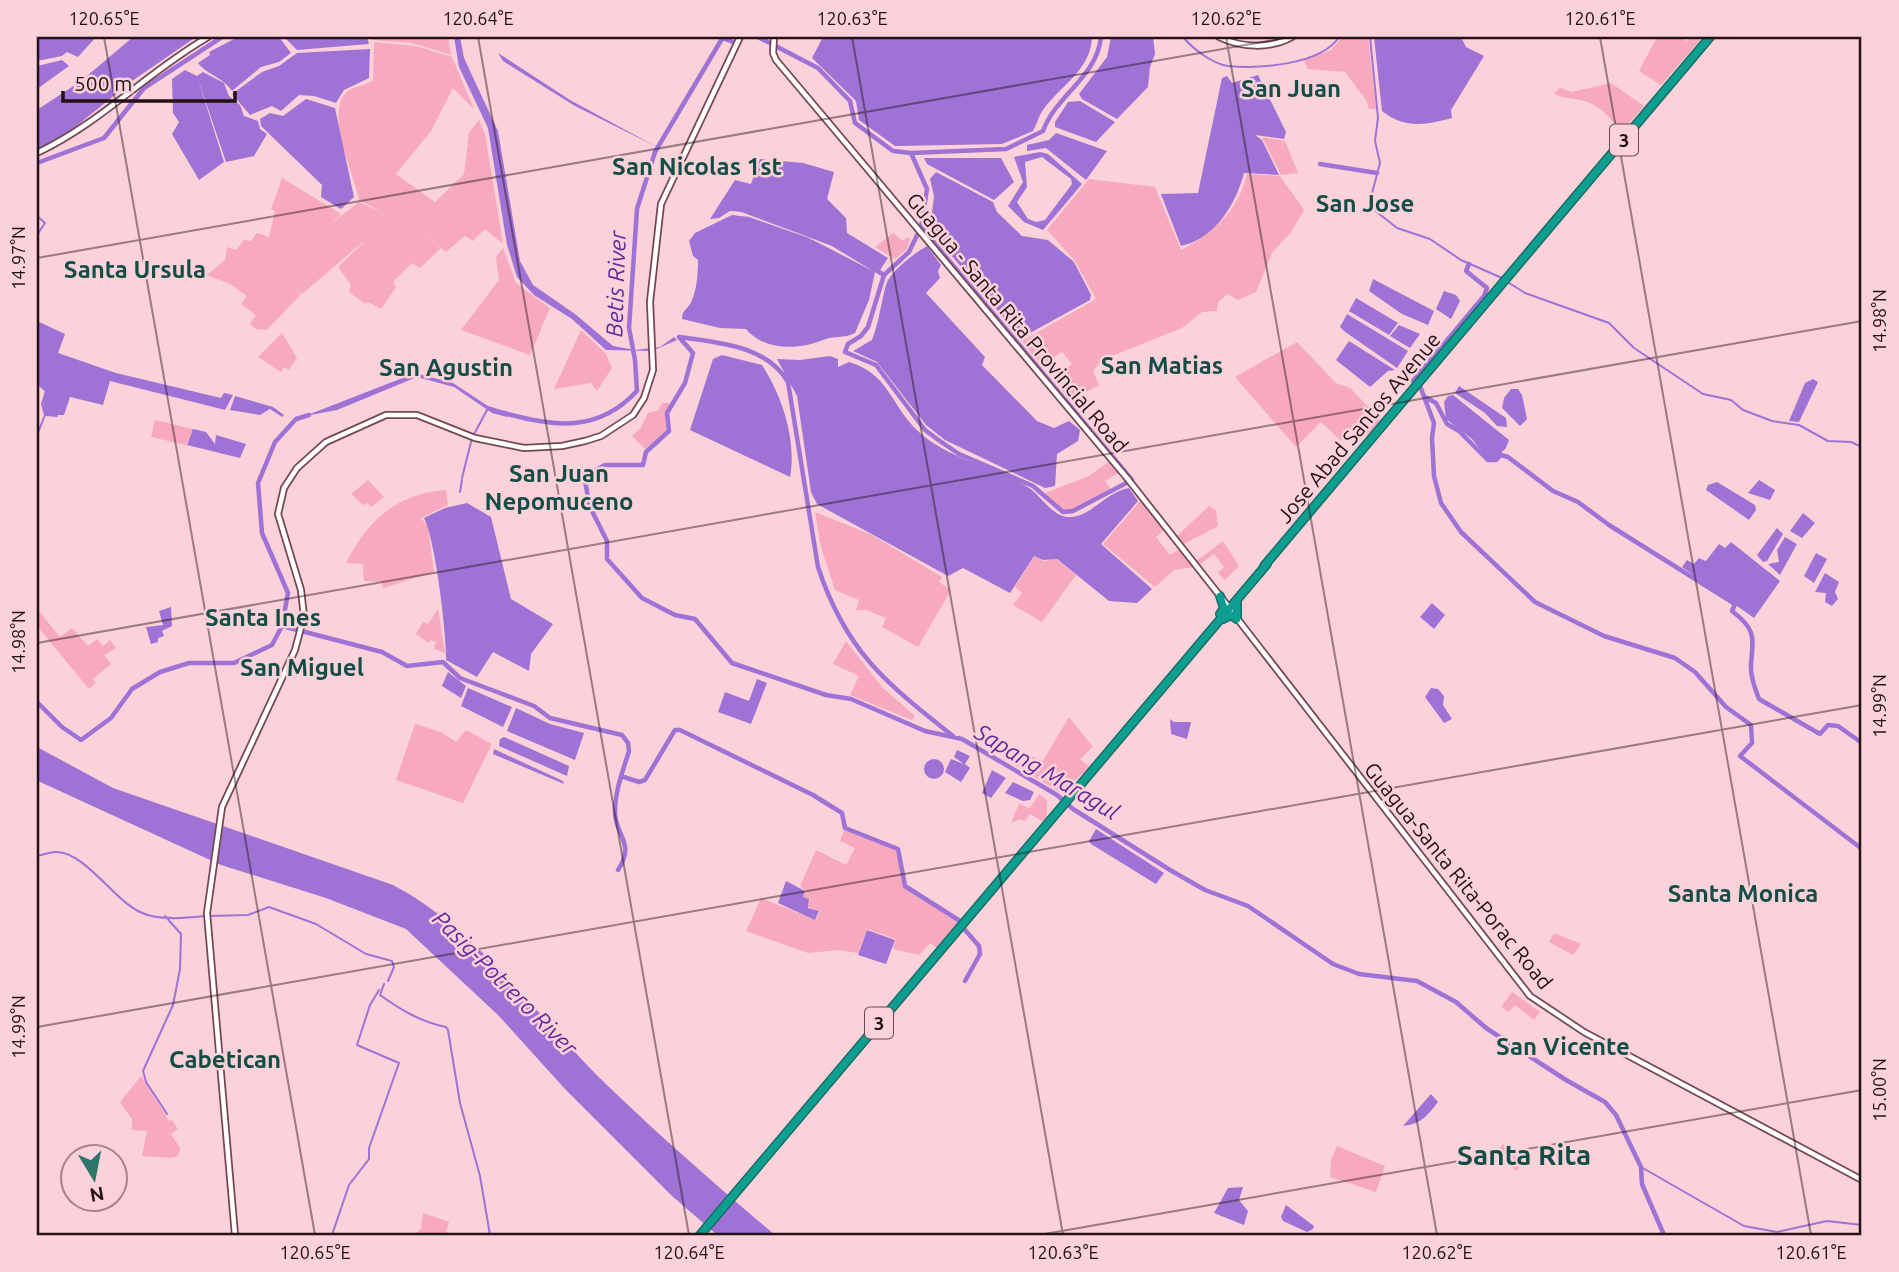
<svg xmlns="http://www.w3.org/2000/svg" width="1899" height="1272" font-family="Ubuntu,sans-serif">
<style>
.green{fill:#f7aabd}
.water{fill:#9f72d6;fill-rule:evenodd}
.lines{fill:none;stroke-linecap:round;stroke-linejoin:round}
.stream{stroke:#9f72d6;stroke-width:2}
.river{stroke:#9f72d6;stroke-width:4.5}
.secondary-casing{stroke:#744853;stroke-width:8}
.highway-casing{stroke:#166d65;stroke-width:10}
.secondary{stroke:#fff;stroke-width:4.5}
.highway{stroke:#0f9f90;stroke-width:7}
.ticks{fill:none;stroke:#231116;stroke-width:2;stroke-opacity:0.45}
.labels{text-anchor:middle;stroke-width:5;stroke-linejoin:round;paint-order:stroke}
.shield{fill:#fbd1da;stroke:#644b51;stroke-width:2}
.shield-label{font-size:19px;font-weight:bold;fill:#231116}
.street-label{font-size:21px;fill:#231116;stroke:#fbd1da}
.water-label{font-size:23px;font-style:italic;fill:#65279d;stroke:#fbd1da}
.quarter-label{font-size:24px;font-weight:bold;fill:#134e46;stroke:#fbd1da}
.district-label{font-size:28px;font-weight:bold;fill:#134e46;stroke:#fbd1da}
.neatline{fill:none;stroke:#231116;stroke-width:2.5}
.ticks-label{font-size:18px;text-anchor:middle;fill:#231116}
</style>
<rect width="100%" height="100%" fill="#fbd1da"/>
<!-- green -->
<path class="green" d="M371,37H448L451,55L412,43L373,40Z
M1342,37H1368L1376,109H1369L1366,100L1345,72L1308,69L1304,60L1331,50Z
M1657,37H1680L1687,41L1693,37L1700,40L1661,85L1639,71Z
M374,42L416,46L452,57L474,109L453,88L431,131L396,174L435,202L464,174L469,133L479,120L485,134L503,244L485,229L473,241L465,236L446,252L401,213L441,248L420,268L412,263L393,282L396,287L381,309L368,302L365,304L349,292L351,285L338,267L364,242V241L302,294L294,287L301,294L267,330L256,329L250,324L256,315L241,304L247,296L230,284L207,275L225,260L227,247L236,250L244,240L251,241L257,233L269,237L275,211L271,209L282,178L341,214L330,224L359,202L385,214L359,200C355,175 323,111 348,91C355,86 366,86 373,80Z
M1611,83L1644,106L1621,132C1611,118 1599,104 1581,100C1570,97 1564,100 1554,93L1560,88L1572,92Z
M1262,137L1285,141L1298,173L1281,175Z
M1247,174L1280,176L1304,210L1291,232L1272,253L1256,292L1238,300L1228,294L1218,302L1217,311L1202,312L1182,328L1102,360L1093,371L1099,385L1070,400L1052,378L1072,364L1062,352L1041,365L1022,341L1096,299L1075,261L1047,230L1089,179L1155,187L1181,250C1213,234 1239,210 1247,174Z
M893,233L903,241L907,237L910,239L907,249L895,259L875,247Z
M503,248L516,283L550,308L530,355L461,330L499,280L496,257Z
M581,330L606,354L612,368L597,391L591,383L554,389Z
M282,333L297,358L289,370L284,367L281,372L258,357Z
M1297,342L1336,383L1350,388L1381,420L1367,435L1357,425L1341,441L1321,422L1296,447L1235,377Z
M662,403H671L667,413L669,430L645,449L632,436L640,429L648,413L659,410Z
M155,420L193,429L186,445L151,437Z
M1110,461L1120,472L1105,481L1111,489L1074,511H1063L1045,493L1089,476Z
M368,480L384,497L371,507L368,503L363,505L351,494Z
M446,490L448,505L421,518L428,527L434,572L383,588L382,582L364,581L363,564L346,563C367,521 397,493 446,490Z
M1142,499L1165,529L1156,537L1170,555L1180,549L1194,567L1174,570L1155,587L1103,544Z
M1209,506L1216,510L1218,526L1182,545L1176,537Z
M815,512L872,535L942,577L939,582L951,590L918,647L882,627L886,618L866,610H856L859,600L835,590L821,547Z
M1223,541L1239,566L1225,580L1218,573L1224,567L1214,554L1198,566L1195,562Z
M1034,556L1044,561L1056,559L1076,575L1042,622L1013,605L1022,593L1015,587Z
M37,609L60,637L72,628L88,646L97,639L103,646L110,640L116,648L104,655L111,664L93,679L96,683L89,689L37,626Z
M438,609L445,653L434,649L436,642L431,640L429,643L416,634L423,622L428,624Z
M846,641L882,687L915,716L912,720L850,695L859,676L833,664Z
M1069,717L1093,747L1080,759L1090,767L1061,793L1005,759L1008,753L1024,762L1028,755L1043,761Z
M415,724L441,732L456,742L466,730L492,744L463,803L396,780Z
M1039,794L1047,800V818L1042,821L1030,814L1025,821L1020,819L1011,823L1019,804L1030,808Z
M844,830L897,850L904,886L959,922L937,948L930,943L919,955L893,949L896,939L867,929L858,953L839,950L808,953L746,931L761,898L816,920L820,911L808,907L810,899L803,897L806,891L800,886L816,850L846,865L855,848L840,841Z
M1554,933L1581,944L1573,955L1549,942Z
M1512,992L1540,1012L1534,1020L1515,1005L1509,1012L1501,1007Z
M141,1076L169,1121L172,1120L178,1129L171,1134L180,1148L178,1156L171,1158L142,1156L147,1131L132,1130V1119L120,1102Z
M1503,1144L1524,1162L1516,1171L1495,1153Z
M1337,1146L1385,1166L1376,1192L1330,1177L1331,1160Z
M423,1213L449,1222L446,1232L455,1235H415L421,1228Z"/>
<!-- water -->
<path class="water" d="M37,37H96L78,57L67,52L62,56L37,61Z
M133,37H196L132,81L53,145L37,151V110L81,81Z
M238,37H279L291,53L279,62L261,67L232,91C223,77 207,75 198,63L210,55L209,52Z
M284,37H367L369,44L297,50Z
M454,37H460L464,58L498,131L520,261L533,285L575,314L613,346L635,350L660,347L674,337L677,340L652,351L606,350L572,319L534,295L517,277L507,245L488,128L459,67Z
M823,37H1092C1091,70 1060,86 1043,110C1038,117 1037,124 1033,131L1002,144L895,146L859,120L856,101L812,58Z
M1111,37H1153L1155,54L1150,67L1148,87L1117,119L1082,99L1079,94L1107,57Z
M1374,37H1461L1466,47L1484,56L1451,110L1452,118C1426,125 1404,129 1382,111Z
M370,49L369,78L344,90L336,103L314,96L299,95L281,111L272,106L250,115L232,94L262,72L279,66L297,53Z
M498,53L570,100L657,147L575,106L503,61Z
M62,60L69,66L37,89V66Z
M185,70L197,76L224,162L199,180L172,134L179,122L173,113L172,79Z
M203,72L224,83L229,96L240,105L244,116L258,121L260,129L267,134L254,156L226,162L197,76Z
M1258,75L1286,132L1284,139L1255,135L1262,140L1279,175L1244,173C1236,204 1215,239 1181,246L1161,194L1198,193L1222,78L1227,76L1232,83Z
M306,99L335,108L354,197L341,209L321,197L322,185L261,126L260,119L270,113L283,116Z
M1080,101L1115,122L1096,142L1055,127V122L1068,102Z
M1056,133L1107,151L1086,180L1046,148L1027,151V145L1049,140Z
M1040,152L1048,154L1082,184L1043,230L1024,222L1008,206L1023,182L1014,157ZM1042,157L1071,179L1072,184L1045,220L1036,222L1028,219L1017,202L1027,187L1025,162Z
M924,158H1001L1014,182L994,200L927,164Z
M760,159L803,163L834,172L827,199L846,218L847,233L888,258L880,270C845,249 814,238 776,224C759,218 748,211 730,211L719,218L710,219L735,180L751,184Z
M936,172L993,202L997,212L1022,236L1048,240L1074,262L1091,295L1090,300L1021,338L930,230L934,196L930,179Z
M732,215L749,217L809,238L875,272L869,300L855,333C844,339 834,335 823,340C799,350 764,351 746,329L720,328L682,319C682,309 689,309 692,300C697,288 698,274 698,260L693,256L689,241L695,233Z
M927,246L941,265L938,271L940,278L926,293L985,357L982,365L1037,421L1054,428L1069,421L1080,430L1078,441L1057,454L1055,486L1045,488L945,440L926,425L877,362L853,351L872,340C879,322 881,303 886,285C890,271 915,253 927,246Z
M1373,279L1434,311L1428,325L1402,314L1369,291Z
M1444,291L1456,295L1460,301L1451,319L1436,309Z
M1356,298L1398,323L1389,335L1349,311Z
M1347,314L1408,351L1397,368L1344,331L1340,327Z
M37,321L65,334L58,353L116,373L221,398L224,393L233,395L225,410L110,381L103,405L70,397L64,415H45L43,403L46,390L37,382Z
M1399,325L1420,334L1410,348L1390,336Z
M1349,341L1395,370L1388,371L1370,387L1336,360Z
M722,355L762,365C782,396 797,440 790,477L690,430L713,359Z
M830,356L838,359V367L849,362C890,374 891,407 919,432C951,461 994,465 1029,488C1042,496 1053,519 1072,517C1092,515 1108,491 1129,488L1138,501L1101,544L1152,589L1137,603L1109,601L1057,559L1043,560L1034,556L1010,593L963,568L948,576L817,504L811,492L797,396L777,359L800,360Z
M419,374L453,383L488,406L508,412L507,417L492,413L454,387L417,377L337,410L305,416L405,377Z
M1813,379L1818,382L1799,422L1789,421L1805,383Z
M1459,386L1506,418L1507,427L1497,426L1485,413L1455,393Z
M1511,389H1518L1522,395L1527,419L1520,426L1502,408L1504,398Z
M1453,395L1509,440L1506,448L1496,458H1487L1472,439L1446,419L1444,402L1448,396Z
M235,396L273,407L284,415L282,417L270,409L260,415L230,410Z
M193,429L206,432L215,444L216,435L246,444L240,458L187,445Z
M1759,480L1775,490L1770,500L1748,493Z
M1717,482L1755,505L1756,510L1749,520L1706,490L1708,485Z
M467,503L491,517L511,599L553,624L531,654L529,671L493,652L477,677L446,660C447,635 435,538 424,518L445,508Z
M1803,513L1815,523L1802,538L1790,531Z
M1777,528L1783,534L1767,561L1763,562L1757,555Z
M1785,537L1797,544L1780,575L1768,564L1779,562L1777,550Z
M1731,542L1780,581L1754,618L1682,567L1687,560L1694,564L1699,558L1706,561L1719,544L1725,548Z
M1816,553L1827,559L1814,583L1804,576Z
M1825,573L1839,582L1835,592L1838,599L1832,606L1825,602L1826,593L1815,592Z
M1432,603L1445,615L1434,629L1420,617Z
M171,607L172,626L162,631L164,636L158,638V642L151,644L146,627L163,625L159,611Z
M448,672L466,686L461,698L442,686Z
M757,679L767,683L751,724L718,712L725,692L749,701Z
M468,688L512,707L503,727L461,706Z
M1431,688L1438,689L1444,696L1443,705L1452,719L1444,723L1425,697Z
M516,708L550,724L584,733L575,760L507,731Z
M1170,719L1174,722H1191L1187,739L1171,734Z
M504,737L569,766L567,776L499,746L500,739Z
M37,747L113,788L393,885C478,929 540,1021 609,1087C662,1138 718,1187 775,1235L716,1234L671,1195L565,1089L499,1016L406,929L326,898L221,865L38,781Z
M494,749L563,781L564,784L493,754Z
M957,750L970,756L965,764L970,768L961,782L945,772L951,759L964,764L954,757Z
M924 769a10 10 0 1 1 20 0a10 10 0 1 1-20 0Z
M992,770L1006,778L991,798L982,793Z
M1013,782L1034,792L1030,800L1023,801L1005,793Z
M1096,829L1164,873L1156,884L1091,844L1089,841Z
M786,881L805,891L803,897L809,899L808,908L819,911L815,920L778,903Z
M867,930L895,940L886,964L858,955Z
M1431,1094L1438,1102C1427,1116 1421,1124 1403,1126Z
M1243,1187L1239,1200L1248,1211L1244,1225L1214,1213L1228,1188Z
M1286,1205L1314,1226L1313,1229L1307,1232L1283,1221L1281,1217Z"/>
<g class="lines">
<!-- stream -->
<path class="stream" d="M1183,37C1193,49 1213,64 1228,66C1258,69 1321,65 1339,37
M1370,37L1378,118L1375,141L1380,163L1371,197L1373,209L1397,228L1430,239L1461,260L1502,278
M37,216L45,223L37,235
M1506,281L1525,293L1609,323L1634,348L1703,394L1731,400L1743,410L1772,421L1799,425L1828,441L1851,442L1862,447
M37,383L46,391L42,404L45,415L37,435
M46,415L57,416
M462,478L472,438L487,410
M460,492L462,480
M37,856C44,855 51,851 58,852C86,854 114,900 140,912C158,921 186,918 205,916
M165,916L181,934L180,969L173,1005L143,1071L146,1082L167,1114
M209,916L248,915L269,907L316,924L366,954L392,961L394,967L388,981
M384,984L380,995C401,1010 421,1022 446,1027L448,1030L460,1103L480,1176L490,1235
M1641,1167L1744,1226L1777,1232L1827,1221L1862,1225
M332,1235L349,1185L369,1159V1148L399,1063L357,1045L370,1005L379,990"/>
<!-- river -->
<path class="river" d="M758,37L818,68L850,101L855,123L893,151L911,153L1006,149L1043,131C1056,95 1097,77 1101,37
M722,38L736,43L739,41
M911,153L927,189L921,227L909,252L884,275L868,327L861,336L848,344L845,352L876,365L925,430L937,439L959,454L1033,486L1063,512L1073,511L1132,480L921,227
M37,163L104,138L144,88L222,37
M1320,164L1377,173
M745,211L833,244L884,275
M679,337L693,353L685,383L667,413L669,431L646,452L643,465H605L584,476L590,507L607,541V559L642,598L675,615L695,619L732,663L826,695L851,699L925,731L962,739L1057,795L1073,809L1170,870L1205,890L1248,906L1333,964L1359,974L1417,981L1456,1002L1486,1028L1566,1080L1605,1102L1616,1115L1641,1167L1642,1184L1664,1235
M680,337C719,343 766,345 788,382L818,567C846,652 886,683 953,736
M1413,381L1484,296L1487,288L1466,271L1469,264
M1420,386L1434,423L1432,438L1434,476L1441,503L1461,532L1535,602L1604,636L1675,658L1695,672L1726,707L1751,725L1752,743L1740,756L1862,849
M1425,397L1436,403L1447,424L1459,431L1488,460H1496L1501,455L1508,457L1553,491L1578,502L1609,525L1735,604L1732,611C1757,630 1753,638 1751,665C1750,676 1755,689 1759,699L1820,734L1828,725L1838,726L1862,743
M504,413C554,427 598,433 637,391L635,360L629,328L637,209L655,152L723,37
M282,626L382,652L407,666L443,662L460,678L534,706L550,718L622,735L628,743L629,751C623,771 615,790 615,812C615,836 636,843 618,870
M37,702L62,727L81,740L111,718L132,689L160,672L189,663H234L272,645L282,626L288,593L262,533L258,483L275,442L296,419L309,415
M621,776L639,782L645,780L675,730H680L813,795L842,813L845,828L898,849L905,886L960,921
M965,981L980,954L979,946L965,930"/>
<!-- secondary casing -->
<g class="secondary-casing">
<path id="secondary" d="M774,37L773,53L776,60L1127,478L1231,610
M1219,37C1242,48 1270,49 1292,37
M37,153C102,122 146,73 208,37
M1236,617L1530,996L1584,1032L1862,1180
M235,1235L207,913L222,807L295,650L304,616L301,590L278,514L284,488L297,468L326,442L386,415H417L475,438L524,448L562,446L585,441L601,436L633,415L644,398L653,370L650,302L661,204L740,37"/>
</g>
<!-- highway casing -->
<g class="highway-casing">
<path id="highway" d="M1264,566L1710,37
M1220,614L1224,608L1220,596
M1223,619L1231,615L1237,619V602
M700,1235L1267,564"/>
</g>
<!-- secondary -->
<use href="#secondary" class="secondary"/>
<!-- highway -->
<use href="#highway" class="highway"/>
</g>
<!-- ticks -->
<path class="ticks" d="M104,37L315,1235M478,37L689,1235M852,37L1063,1235M1226,37L1437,1235M1600,37L1811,1235M37,258L1291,37M37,643L1862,321M37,1027L1862,705M1039,1235L1862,1090"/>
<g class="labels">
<!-- shield labels -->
<g class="shield">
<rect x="1610" y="124.5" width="28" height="31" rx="5"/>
<rect x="865" y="1007.5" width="28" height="31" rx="5"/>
</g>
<g class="shield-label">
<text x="1624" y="147">3</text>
<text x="879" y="1030">3</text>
</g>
<!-- street labels -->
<g class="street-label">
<text transform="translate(1017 323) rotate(50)" y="7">Guagua - Santa Rita Provincial Road</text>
<text transform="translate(1359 428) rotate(-50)" y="7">Jose Abad Santos Avenue</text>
<text transform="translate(1458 876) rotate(51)" y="7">Guagua-Santa Rita-Porac Road</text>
</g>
<!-- water labels -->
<g class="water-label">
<text transform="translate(616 284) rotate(-88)" y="8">Betis River</text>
<text transform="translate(1047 772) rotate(31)" y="8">Sapang Maragul</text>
<text transform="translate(505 983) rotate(45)" y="8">Pasig-Potrero River</text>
</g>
<!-- quarter labels -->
<g class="quarter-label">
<text x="1291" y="97">San Juan</text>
<text x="697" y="175">San Nicolas 1st</text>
<text x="1365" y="212">San Jose</text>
<text x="135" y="278">Santa Ursula</text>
<text x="1162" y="374">San Matias</text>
<text x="446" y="376">San Agustin</text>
<text x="559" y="482">San Juan<tspan x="559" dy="28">Nepomuceno</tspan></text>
<text x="263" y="626">Santa Ines</text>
<text x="302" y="676">San Miguel</text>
<text x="1743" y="902">Santa Monica</text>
<text x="1563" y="1055">San Vicente</text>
<text x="225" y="1068">Cabetican</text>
</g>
<!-- district labels -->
<g class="district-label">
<text x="1524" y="1165">Santa Rita</text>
</g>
</g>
<!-- border -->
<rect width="1899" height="1272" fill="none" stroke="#fbd1da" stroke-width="77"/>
<!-- north arrow -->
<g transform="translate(94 1178) rotate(170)"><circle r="33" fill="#fbd1da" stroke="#a5848c" stroke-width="2"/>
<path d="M0-5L12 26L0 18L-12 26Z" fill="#2f756c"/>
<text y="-10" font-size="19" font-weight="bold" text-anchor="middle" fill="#231116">N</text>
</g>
<!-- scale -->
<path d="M63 91v10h172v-10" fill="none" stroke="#231116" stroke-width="3.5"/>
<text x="74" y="91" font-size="21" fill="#231116" stroke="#fbd1da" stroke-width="5" paint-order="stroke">500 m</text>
<rect x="38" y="38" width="1822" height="1196" class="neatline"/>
<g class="ticks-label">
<text x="104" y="25">120.65°E</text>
<text x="478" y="25">120.64°E</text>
<text x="852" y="25">120.63°E</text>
<text x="1226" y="25">120.62°E</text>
<text x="1600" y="25">120.61°E</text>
<text transform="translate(19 258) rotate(-90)" y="6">14.97°N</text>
<text transform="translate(1880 321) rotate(-90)" y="6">14.98°N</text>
<text transform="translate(19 642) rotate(-90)" y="6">14.98°N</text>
<text transform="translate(1880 706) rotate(-90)" y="6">14.99°N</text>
<text transform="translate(19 1027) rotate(-90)" y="6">14.99°N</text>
<text transform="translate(1880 1090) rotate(-90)" y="6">15.00°N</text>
<text x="315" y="1259">120.65°E</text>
<text x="689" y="1259">120.64°E</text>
<text x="1063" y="1259">120.63°E</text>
<text x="1437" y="1259">120.62°E</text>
<text x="1811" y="1259">120.61°E</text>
</g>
</svg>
